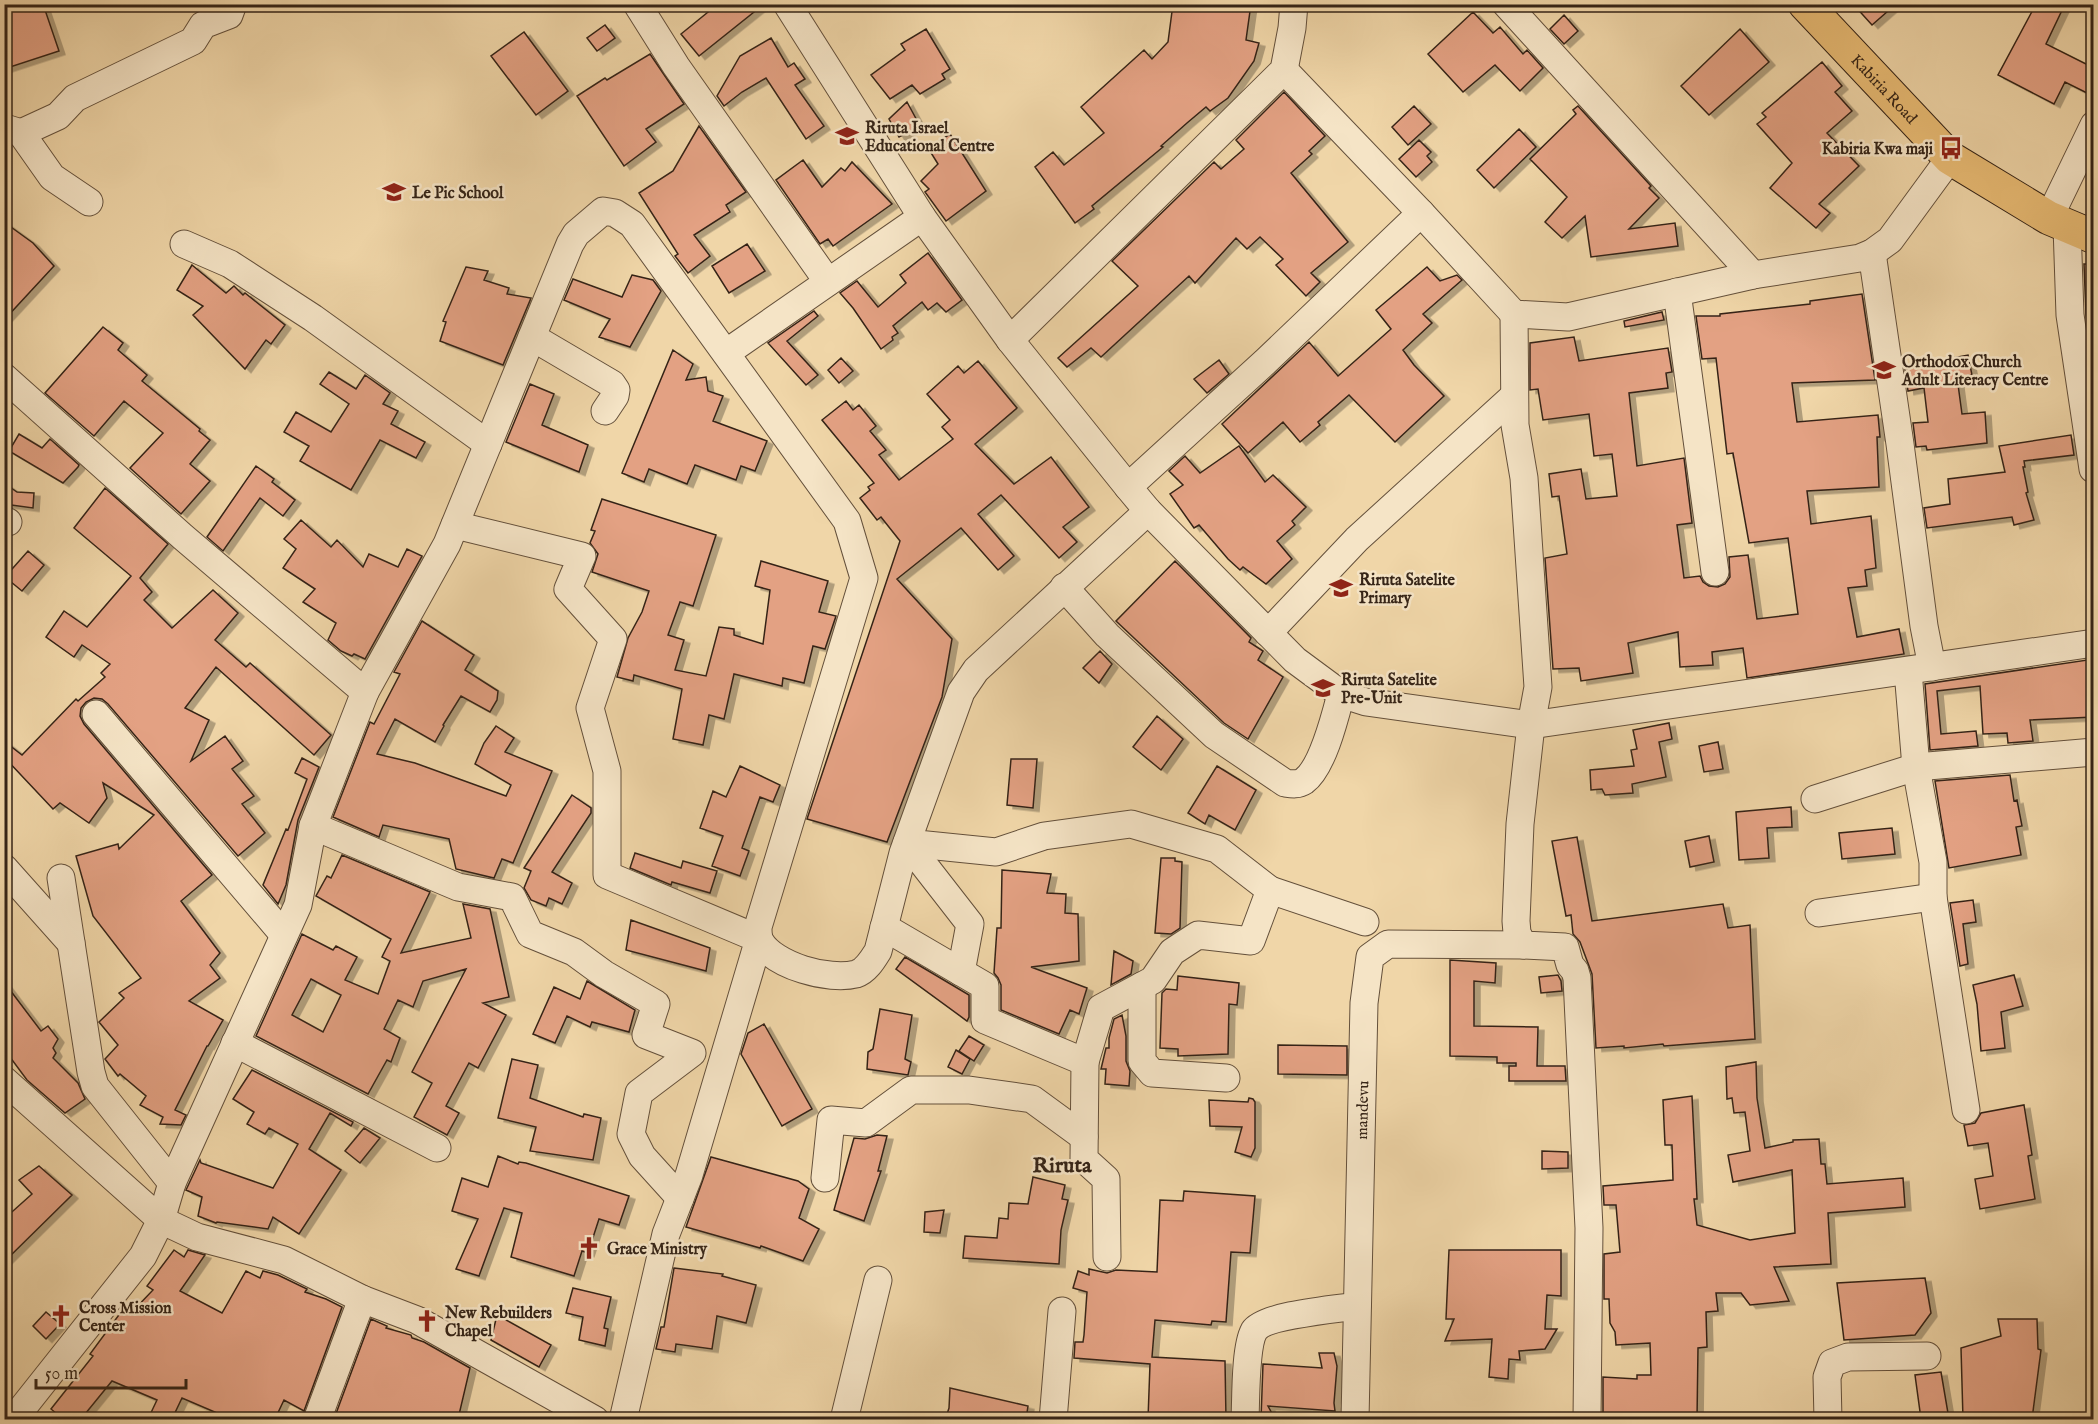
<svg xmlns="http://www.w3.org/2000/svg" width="2098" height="1424" font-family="'IM FELL English',serif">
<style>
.building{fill:#e3a183;stroke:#352417;stroke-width:1.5;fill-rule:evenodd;filter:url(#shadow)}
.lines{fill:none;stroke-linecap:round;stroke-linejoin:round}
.minor-casing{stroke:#64503b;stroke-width:29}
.major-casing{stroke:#352417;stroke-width:35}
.minor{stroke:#f5e4c6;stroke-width:27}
.major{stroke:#e8bb74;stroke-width:33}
.labels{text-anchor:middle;stroke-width:5;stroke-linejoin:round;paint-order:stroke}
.street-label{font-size:16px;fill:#352417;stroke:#f5e4c6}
.poi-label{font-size:16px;font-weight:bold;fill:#352417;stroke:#f5e4c6;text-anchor:start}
.district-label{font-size:22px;font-weight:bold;fill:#352417;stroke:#f5e4c6}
</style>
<defs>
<filter id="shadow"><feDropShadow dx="6" dy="3.5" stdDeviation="0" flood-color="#0004"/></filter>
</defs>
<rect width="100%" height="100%" fill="#f0d6a8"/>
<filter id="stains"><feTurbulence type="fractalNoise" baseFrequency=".00333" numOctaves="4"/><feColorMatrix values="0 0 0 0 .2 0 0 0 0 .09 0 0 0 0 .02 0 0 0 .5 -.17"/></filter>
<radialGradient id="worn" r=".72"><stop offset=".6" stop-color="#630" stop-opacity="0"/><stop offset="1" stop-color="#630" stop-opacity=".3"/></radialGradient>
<!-- building -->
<path class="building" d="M4,4H43L59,51L4,69Z
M718,4H764L699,56L681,34Z
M1173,4H1251L1246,40L1259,43L1254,61L1228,98L1210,111L1206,107L1187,123L1161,146L1163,147L1092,206L1094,209L1075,223L1035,167L1053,152L1064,165L1104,133L1081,107L1144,50L1152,59L1168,42Z
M1853,4H1896L1872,25Z
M2036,4H2065L2046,44L2094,68V80L2087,93L2065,82L2054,104L1998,75Z
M1473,12L1493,33L1500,27L1523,54L1527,50L1543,68L1520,91L1495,65L1463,92L1428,54Z
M1564,15L1578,31L1564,44L1550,29Z
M605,25L615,38L597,51L587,38Z
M926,29L950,69L942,74L945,79L920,94L912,85L890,99L871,75L905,50L901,44Z
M1740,29L1769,62L1709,115L1681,86Z
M524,32L568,91L536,115L491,56Z
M771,38L788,67L794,63L805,79L795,85L824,126L806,139L766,78L742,92L724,106L717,96L740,56Z
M650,54L684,104L646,129L656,142L624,166L577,96L605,78L607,80Z
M1822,62L1842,86L1835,92L1852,111L1827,133L1859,166L1819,204L1830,213L1816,228L1770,188L1792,163L1757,124L1766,117L1762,113Z
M1284,92L1325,136L1309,151L1312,154L1291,173L1348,242L1311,273L1320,282L1306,296L1276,265L1283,259L1260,237L1247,249L1236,238L1195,283L1189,276L1101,357L1091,348L1067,367L1058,358L1138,286L1112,261L1214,162L1221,169L1244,149L1236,140Z
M907,102L920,126L899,137L889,119Z
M1414,106L1431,124L1408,145L1392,127Z
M1578,106L1651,186L1649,188L1659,198L1629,229L1675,223L1678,246L1591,257L1585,216L1562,238L1545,222L1567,197L1530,159L1576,114L1573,110Z
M699,126L746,192L726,205L730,212L694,235L710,256L688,273L675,256L678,254L639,193L673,171Z
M1519,129L1536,147L1494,188L1477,170Z
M950,134L986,191L946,221L925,192L929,189L921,181L938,164L928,148Z
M1419,140L1431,152L1427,156L1432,162L1416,177L1399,159Z
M803,160L822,187L841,168L845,171L852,162L892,204L833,246L828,239L820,244L776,180Z
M4,222L33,243L54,266L4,320Z
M747,244L765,271L729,293L712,266Z
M928,253L962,300L946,312L937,303L928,310L922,302L893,326L898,333L892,337L893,340L881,349L853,308L840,293L857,281L878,307L906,283L900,275Z
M2084,264H2094V343H2090L2086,314Z
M192,265L226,293L234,286L243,295L245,293L285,325L271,344L266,340L245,369L193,315L203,306L177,290Z
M466,267L488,271L484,280L509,288L507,294L531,298L503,365L440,341L446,322L443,321Z
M1427,267L1440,281L1457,275L1462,280L1423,314L1432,323L1403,350L1414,365L1444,396L1395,442L1349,395L1318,422L1320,425L1300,442L1283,422L1248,453L1222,424L1309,342L1338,376L1391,329L1376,310Z
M632,275L653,280L661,291L630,347L599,337L610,319L564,300L573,279L622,297Z
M1862,294L1875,380L1792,383L1797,422L1878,415L1880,437H1877L1879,487L1807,491L1811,524L1871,516L1876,568L1865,570L1867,586L1848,588L1857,637L1899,629L1904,654L1747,678L1743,648L1712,652L1713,665L1680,667L1678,632L1628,643L1633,673L1581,681L1579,668L1553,669L1545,558L1567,554L1559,496L1552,497L1549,474L1581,469L1586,499L1617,496L1612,454L1594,456L1589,414L1543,420L1538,389L1530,390V343L1574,337L1579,361L1668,348L1672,372L1666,373L1668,388L1629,393L1637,466L1684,458L1692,523L1677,525L1684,578L1700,576L1703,582L1709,586L1718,587L1725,584L1730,577L1729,557L1748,555L1757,619L1798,614L1788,538L1749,543L1733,453L1727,454L1716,358L1702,359L1696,316H1720V314L1810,304V301Z
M814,311L818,316L787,341L818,375L806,385L768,343Z
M1662,312L1664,320L1625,327L1624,321Z
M103,327L123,343L118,350L147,375L142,381L200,429L199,431L210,440L190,464L210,481L181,514L130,468L163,433L124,401L94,436L45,393Z
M673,350L693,364L686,380L706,377L708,391L723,396L713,421L767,441L755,471L741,466L736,480L695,465L687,484L649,469L644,482L622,473Z
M1968,355L1972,375L1957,377L1962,414L1985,412L1987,443L1927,450L1926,446L1916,447L1913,423L1928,422L1924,388L1908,391L1905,369L1941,364V360Z
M841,358L853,371L839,383L828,370Z
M1219,360L1229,374L1207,393L1194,379Z
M978,361L1017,408L975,444L1014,484L1051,457L1089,507L1063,527L1077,542L1059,558L1001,495L978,514L1014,556L998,570L961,528L897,579L952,639L942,697L887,842L807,819L900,541L881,517L877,520L860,498L870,490L868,487L874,483L822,420L846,401L853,410L859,405L876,426L870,431L886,450L879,455L899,480L953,439L942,427L950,420L927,394L958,366L964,373Z
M329,372L356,389L365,375L390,393L383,404L398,411L391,424L425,442L416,458L380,440L351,490L300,461L309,446L284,432L296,412L331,432L349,404L320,384Z
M530,384L554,394L542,425L588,445L579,472L506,442Z
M19,434L42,448L50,439L79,465L78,467L63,483L9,451Z
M2071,435L2074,455L2024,461L2025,467H2023L2028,492L2026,493L2034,520L2014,525L2012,517L1927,528L1924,508L1950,504L1948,479L2005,472L1999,446Z
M1239,446L1265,482L1273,475L1306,507L1292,521L1295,525L1277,541L1292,559L1266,584L1243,567L1240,570L1228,559L1199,525L1194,528L1170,494L1183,485L1169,471L1185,456L1200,473Z
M256,466L274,479L272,482L295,500L283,516L260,498L223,551L207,537Z
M4,483L17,492L34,493L33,508L4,504Z
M105,488L168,544L140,578L152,592L144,600L172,628L213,590L238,613L215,640L246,667L250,663L331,735L314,755L216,667L185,708L209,720L191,761L225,736L243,761L232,769L254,796L242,804L265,833L238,856L108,704L102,699L94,698L86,702L81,708L80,716L84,724L212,875L181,901L220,953L210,965L220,978L189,1001L223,1020L208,1046H207L175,1110L186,1115L181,1125L160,1124L163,1117L140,1105L146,1096L120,1074L118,1076L105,1059L118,1045L99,1022L124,998L119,993L141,978L93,916L76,856L118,844L119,849L154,815L103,783L107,798L89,823L60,803L53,809L4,757V741L22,755L76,699L78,701L105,677L101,673L110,664L82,645L74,657L46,637L64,611L87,627L131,576L74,528Z
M602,499L716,535L693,606L680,602L668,635L684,640L675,670L706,676L719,627L734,629V635L763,644L770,590L755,586L761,561L828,581L819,612L836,616L825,649L813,646L804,683L783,678L782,686L734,674L724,719L709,715L703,745L673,739L682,689L634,675L633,681L617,677L628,638L642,612L649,591L592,572L598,554L590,543L595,531L591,530Z
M301,520L331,547L337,540L363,567L369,554L398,567L407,549L422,556L365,659L354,654L352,656L341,651L328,640L336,623L303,602L315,589L283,568L296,549L284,539Z
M28,551L44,565L22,591L5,577Z
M1175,561L1251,638L1249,642L1263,651L1258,660L1283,677L1248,739L1224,723L1116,621Z
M422,621L474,655L465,670L498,691L497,700L490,712L461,696L443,725L444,726L435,742L395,719L377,754L415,763L506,796L511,785L475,764L484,743L496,726L514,738L505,752L552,771L513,863L502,859L494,878L456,869L449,839L383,825L379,837L333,817L370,722L374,724L400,674L394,672Z
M1100,651L1112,664L1099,683L1083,668Z
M2094,659V717L2030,720L2033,741L2008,743L2007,733L1983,734L1980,686L1937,691L1941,734L1976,731L1978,746L1930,750L1925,684Z
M1157,716L1183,739L1161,770L1133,747Z
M1669,723L1672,739L1659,742L1666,777L1632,784L1633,793L1605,795L1602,789L1591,790L1590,770L1634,766L1631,750L1637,749L1633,730Z
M1718,742L1723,769L1704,772L1699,746Z
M302,758L319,767L298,820L286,885L278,904L263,885L286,829L288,830L307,779L295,773Z
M1011,759H1037L1033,808L1007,805Z
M740,766L780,785L773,802L760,797L742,848L749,851L740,876L712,866L723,836L700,828L713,791L726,797Z
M1217,766L1256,790L1235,830L1209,815L1205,824L1188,813Z
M2010,775L2014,801L2017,800L2022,826L2016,827L2021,855L1949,868L1935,781Z
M572,795L591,808V813L552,872L572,883L562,904L549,898L546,906L531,900L524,888L531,871L524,868Z
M1791,807L1792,827L1767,828L1769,858L1739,860L1736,812Z
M1892,828L1895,854L1842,859L1839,833Z
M1709,836L1714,862L1690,867L1685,841Z
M1577,837L1592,921L1723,904L1728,928L1750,925L1755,1039L1664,1046L1663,1044L1624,1048V1046L1596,1048L1592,974L1580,942L1573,934L1571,915L1566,916L1552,841Z
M635,853L681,868L683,861L717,871L710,893L672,882L671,885L630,868Z
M342,855L430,892L401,953L471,938L463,904L490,909L509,997L483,1003L506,1015L478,1068L469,1063L446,1106L459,1113L447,1135L414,1117L432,1083L412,1072L466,969L423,981L413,1007L398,1000L384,1029L400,1038L391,1062L387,1060L368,1094L256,1036L302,934L333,950L336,946L357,957L345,980L378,994L390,961L382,957L391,939L316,896L327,876L331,878ZM311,979L341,995L323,1032L292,1015Z
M1161,858H1175V861L1182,862L1180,928L1171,934L1155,933Z
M1002,870L1051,874L1047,893L1066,894L1065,913L1078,914L1079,961L1031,967L1087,988L1079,1014L1070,1010L1059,1034L1001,1010V985L998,978L994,973L997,928H1001Z
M1973,900L1976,922L1963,924L1968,964L1960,966L1950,903Z
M631,920L710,948L706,971L626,950Z
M1114,951L1133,961L1131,974L1111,985Z
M905,957L969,995V1017L967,1021L896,969Z
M1450,960L1496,963L1495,983L1474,981V1026L1538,1027L1537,1066H1565L1566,1081H1509V1066H1516V1063H1497V1057L1450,1056Z
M1558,975L1561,981L1562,991L1541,993L1539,977Z
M2014,975L2023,1006L2001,1012L2005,1048L1981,1051L1977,1004L1973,985Z
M1178,976L1239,983L1237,1005L1229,1004L1228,1054L1178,1056V1049L1160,1048L1162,993L1166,989L1177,990Z
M587,981L635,1010L629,1032L592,1022L590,1027L567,1016L555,1043L533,1034L554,987L580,999Z
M4,982L41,1031L48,1026L58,1039L53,1048L56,1053L53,1058L78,1083L85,1099L65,1113L27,1080L4,1049Z
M880,1009L912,1015L905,1059L911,1062L908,1075L867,1069L868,1052L873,1049Z
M1122,1015L1126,1036V1061L1130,1071L1129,1086L1105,1084L1106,1069H1101L1106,1048H1109V1038L1114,1019Z
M764,1024L812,1109L782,1126L741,1054L748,1033Z
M969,1036L984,1045L974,1061L959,1051Z
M1278,1045L1347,1046V1075L1278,1074Z
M956,1050L970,1059L962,1074L948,1067Z
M512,1059L538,1065L530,1098L583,1117L584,1114L601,1118L593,1160L530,1151L536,1127L498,1118Z
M1756,1062L1757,1098L1765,1148L1793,1142V1140L1819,1139L1821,1164H1825L1827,1184L1903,1178L1905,1207L1828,1213L1831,1264L1774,1267L1789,1301L1750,1305L1741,1293H1716L1718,1311L1706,1312L1707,1347L1698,1348L1697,1419H1603V1377L1637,1379V1375H1651L1650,1343L1616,1345L1615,1332L1610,1323L1609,1299H1604V1254L1620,1252L1616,1205H1604L1603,1186L1673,1180L1672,1145H1665L1663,1100L1692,1096L1697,1199H1694L1697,1225L1750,1240L1795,1233L1792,1170L1733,1182L1728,1155L1750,1151L1745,1112L1734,1113L1732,1098L1727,1099L1726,1067Z
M252,1070L353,1122L351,1126L330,1113L309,1149L341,1170L299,1234L273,1217L268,1229L217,1222L216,1223L198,1216L202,1197L186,1190L200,1160L201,1163L273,1188L298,1144L269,1128L265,1134L247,1124L254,1112L233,1099Z
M1249,1098L1253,1099L1255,1102V1148L1251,1157L1235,1152L1242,1127L1210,1126L1209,1100L1248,1102Z
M2024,1105L2032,1155L2028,1156L2035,1199L1980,1209L1975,1179L1993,1176L1988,1143L1968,1146L1964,1125L1975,1123L1981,1113Z
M364,1128L380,1138L360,1163L345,1151Z
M877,1135L887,1136L878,1171H881L864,1221L834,1210L854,1138L865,1139Z
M1542,1151L1568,1152V1168L1542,1169Z
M498,1156L518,1164L519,1162L526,1163L629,1196L619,1225L599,1219L588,1253L582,1251L574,1276L511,1257L522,1213L504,1208L479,1276L456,1269L478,1219L452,1211L462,1178L488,1187Z
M711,1157L798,1181L809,1189L799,1218L819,1229L803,1261L761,1246L760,1248L686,1227Z
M39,1166L72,1195L4,1262V1219L32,1194L19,1180Z
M1033,1177L1065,1185L1062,1199L1068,1200L1061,1230L1059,1264L963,1258L965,1236L997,1238L999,1218L1008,1219L1009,1203L1028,1204Z
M1184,1191L1255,1196L1250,1253L1231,1252L1226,1322L1212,1321L1211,1325L1155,1320L1152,1357L1225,1361L1226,1419H1148L1150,1364L1074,1358L1075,1342H1083L1084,1335L1087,1292L1073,1288L1078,1271L1089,1275V1269L1107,1273L1116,1270L1157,1272L1160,1200L1183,1201Z
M944,1210L940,1233L924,1232L925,1212Z
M174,1250L184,1257L188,1250L205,1255L180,1291L222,1313L246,1271L260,1278L263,1271L278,1275L307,1289L305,1292L326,1299L342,1307L304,1411L284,1400L275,1419H231L182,1398L172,1419H148L157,1400L112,1381L81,1419H63L51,1409L93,1356L90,1354L124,1308L131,1313L153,1290L147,1286Z
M1449,1250H1561V1296L1547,1295L1545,1329H1557L1545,1349L1519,1351L1520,1360L1509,1359L1508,1379L1489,1377L1492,1339L1445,1341L1454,1319H1446Z
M674,1268L723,1274L722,1276L756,1285L746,1323L717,1316L712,1349L676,1344L675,1352L656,1349L661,1327H664Z
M1925,1278L1931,1313L1915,1335L1844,1340L1837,1283Z
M573,1288L611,1297L604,1328L608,1329L605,1346L579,1340L583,1317L566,1313Z
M46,1312L60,1324L46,1339L33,1326Z
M497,1315L551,1345L539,1367L491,1340Z
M371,1319L387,1326L386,1328L411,1335L412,1338L424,1342L470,1368L458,1419H334Z
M1998,1319H2037L2038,1349L2041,1350L2032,1419H1963L1961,1348L2001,1336Z
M1319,1353H1334L1337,1366L1334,1403L1335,1411L1268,1406L1275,1419H1261L1263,1364L1322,1368Z
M1941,1372L1949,1419H1921L1915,1375Z
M950,1388L1028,1406L1026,1419H956L946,1417L949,1408Z"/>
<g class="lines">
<!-- minor casing -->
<g class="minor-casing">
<g id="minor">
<path d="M637,4L676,66L828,282"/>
<path d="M787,4L922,217L1010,340L1128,487L1148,511L1295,660L1341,694L1366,702L1531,725L2094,643"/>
<path d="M1506,4L1753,275"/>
<path d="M1284,70L1421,213L1514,314L1568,317L1753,275L1860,258L1872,253L1890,240L1950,158"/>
<path d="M5,128L21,133L52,177L89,202"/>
<path d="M21,133L58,116L75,98L193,41L203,25L229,15L233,4"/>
<path d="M2049,218L2094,125"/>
<path d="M2067,226L2070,315L2093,469"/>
<path d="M184,244L230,264L313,318L488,444"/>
<path d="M1872,253L1900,444L1924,626L1932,667"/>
<path d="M1677,292L1715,572"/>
<path d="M1514,314L1515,425L1524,478L1538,687L1531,725L1520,824L1516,921L1517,933L1523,945L1565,947L1570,965L1575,971L1577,978L1589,1228L1587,1420"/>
<path d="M532,337L612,384L616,390L615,396L605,411"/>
<path d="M1010,340L1284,70L1292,28L1294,4"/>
<path d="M726,353L922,217"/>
<path d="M4,377L183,537L365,692"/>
<path d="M1128,487L1265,362L1421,213"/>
<path d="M4,520L8,522"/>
<path d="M455,525L582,556L568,589L613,639L590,708L607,771V875L759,939L689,1175L666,1234L623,1420"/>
<path d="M1064,587L1107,635L1214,735L1285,783C1292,784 1298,785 1304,781C1323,767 1335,717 1341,694"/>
<path d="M1268,633L1357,539L1514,396"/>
<path d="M1908,671L1916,767L1933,862V897L1966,1110"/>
<path d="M96,714L284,935"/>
<path d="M1815,799L1916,767L2094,752"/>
<path d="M313,826L458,887L512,897L530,934L574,952L604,974L656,1004L646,1035L692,1053L639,1093L631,1134L642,1156L680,1198"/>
<path d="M907,843L996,852L1044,836L1131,824L1217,849L1270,890"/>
<path d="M907,843L970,924L961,972"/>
<path d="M4,868L71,943"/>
<path d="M61,878L91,1072L95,1086L172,1183"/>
<path d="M1819,913L1933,897"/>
<path d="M884,927L985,986V1020L1085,1062L1084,1159L1106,1179L1107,1257"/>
<path d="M1142,986V1061L1152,1073L1226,1078"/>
<path d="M235,1043L437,1148"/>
<path d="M1085,1062L1101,1008L1153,980L1172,952L1198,935L1251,941L1270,890L1365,922"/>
<path d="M4,1080L161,1220L197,1237L284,1260L362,1299L417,1320L595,1420"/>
<path d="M825,1178L831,1120L866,1123L911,1090H969L1032,1099L1084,1137"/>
<path d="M13,1420L143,1256L161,1220L172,1183L298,905L313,826L365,692L447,544L570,244L576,234L603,211L615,213L632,224L847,521L864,578L758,927C758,932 758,937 760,941C774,966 829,981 856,974C866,971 873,959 878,951L903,853L961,692L976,670L1148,511"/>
<path d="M317,1420L362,1299"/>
<path d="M844,1420L878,1280"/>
<path d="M1053,1420L1062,1311"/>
<path d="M1245,1420C1246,1399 1245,1347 1254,1331C1264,1315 1338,1309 1357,1306"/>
<path id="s1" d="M1355,1420L1364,1003L1370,957L1388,944L1523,945"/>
<path d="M1828,1420L1827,1377L1832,1363L1848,1357L1927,1356"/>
</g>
</g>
<!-- major casing -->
<g class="major-casing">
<g id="major">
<path id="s2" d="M1805,4L1950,158L2049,218L2094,237"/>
</g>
</g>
<!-- minor -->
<use href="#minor" class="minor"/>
<!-- major -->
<use href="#major" class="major"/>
</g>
<!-- icons -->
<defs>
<g id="school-bare" transform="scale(1.8)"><path d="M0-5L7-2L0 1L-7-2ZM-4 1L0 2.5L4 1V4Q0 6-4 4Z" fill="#8f2418" stroke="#f5e4c6" stroke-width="2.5" paint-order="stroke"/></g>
<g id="bus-bare" transform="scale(1.8)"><path d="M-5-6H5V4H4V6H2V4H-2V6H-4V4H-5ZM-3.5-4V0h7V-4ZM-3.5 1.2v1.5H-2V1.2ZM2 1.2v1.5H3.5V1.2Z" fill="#8f2418" stroke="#f5e4c6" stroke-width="2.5" paint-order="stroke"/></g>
<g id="church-bare" transform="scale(1.8)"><path d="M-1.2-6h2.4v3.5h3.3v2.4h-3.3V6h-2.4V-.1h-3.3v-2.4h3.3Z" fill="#8f2418" stroke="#f5e4c6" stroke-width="2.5" paint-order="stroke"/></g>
</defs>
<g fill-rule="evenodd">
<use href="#school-bare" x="847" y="136"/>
<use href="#bus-bare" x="1951" y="148"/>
<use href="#school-bare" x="394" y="192"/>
<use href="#school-bare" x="1884" y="370"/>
<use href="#school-bare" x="1341" y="588"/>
<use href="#school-bare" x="1323" y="688"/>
<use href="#church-bare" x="589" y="1248"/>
<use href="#church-bare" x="61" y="1316"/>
<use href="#church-bare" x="427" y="1321"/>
</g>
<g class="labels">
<!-- street labels -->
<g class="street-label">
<text dy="6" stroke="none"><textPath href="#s2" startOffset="116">Kabiria Road</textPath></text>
<text dy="6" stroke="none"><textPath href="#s1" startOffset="310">mandevu</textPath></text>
</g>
<!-- poi labels -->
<g class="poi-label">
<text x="865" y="133">Riruta Israel<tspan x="865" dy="18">Educational Centre</tspan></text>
<text x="1933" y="154" text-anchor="end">Kabiria Kwa maji</text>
<text x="412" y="198">Le Pic School</text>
<text x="1902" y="367">Orthodox Church<tspan x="1902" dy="18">Adult Literacy Centre</tspan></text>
<text x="1359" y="585">Riruta Satelite<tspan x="1359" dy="18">Primary</tspan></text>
<text x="1341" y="685">Riruta Satelite<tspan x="1341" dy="18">Pre-Unit</tspan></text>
<text x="607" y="1254">Grace Ministry</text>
<text x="79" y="1313">Cross Mission<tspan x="79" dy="18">Center</tspan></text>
<text x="445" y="1318">New Rebuilders<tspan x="445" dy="18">Chapel</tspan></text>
</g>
<!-- district labels -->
<g class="district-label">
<text x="1062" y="1172">Riruta</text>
</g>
</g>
<!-- margin -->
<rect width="2098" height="1424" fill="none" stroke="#f0d6a8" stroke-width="24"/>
<rect x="6" y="6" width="2086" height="1412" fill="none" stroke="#352417" stroke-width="3"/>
<rect x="12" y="12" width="2074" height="1400" fill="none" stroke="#352417" stroke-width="1.5"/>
<!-- scale -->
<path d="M36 1379v9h150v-9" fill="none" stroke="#352417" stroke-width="3"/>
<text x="45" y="1379" font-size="18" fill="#352417" stroke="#f5e4c6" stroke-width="4.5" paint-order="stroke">50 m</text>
<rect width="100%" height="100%" filter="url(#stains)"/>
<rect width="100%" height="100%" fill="url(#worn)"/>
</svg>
